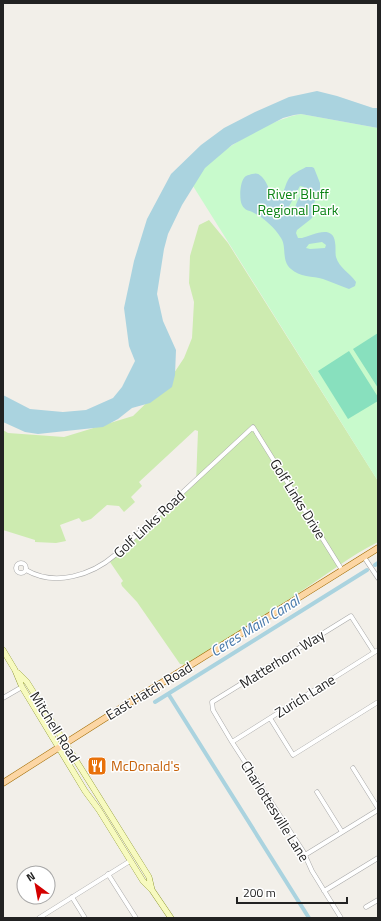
<svg xmlns="http://www.w3.org/2000/svg" width="381" height="921" font-family="'Titillium Web',sans-serif">
<style>
.grass{fill:#cdebb0}
.park{fill:#c8facc}
.pitch{fill:#88e0be}
.water{fill:#aad3df;fill-rule:evenodd}
.lines{fill:none;stroke-linecap:round;stroke-linejoin:round}
.canal{stroke:#aad3df;stroke-width:4}
.minor-casing{stroke:#a9a9a9;stroke-width:5}
.secondary-casing{stroke:#707d05;stroke-width:6}
.primary-casing{stroke:#a06b00;stroke-width:7}
.minor{stroke:#fff;stroke-width:4}
.secondary{stroke:#f7fabf;stroke-width:5.5}
.primary{stroke:#fcd6a4;stroke-width:6}
.labels{text-anchor:middle;stroke-width:3;stroke-linejoin:round;paint-order:stroke}
.park-label{font-size:14px;fill:#0c8416;stroke:#fff}
.street-label{font-size:14px;fill:#222;stroke:#fff}
.food-label{font-size:14px;fill:#c56008;stroke:#fff;text-anchor:start}
.water-label{font-size:15px;font-style:italic;fill:#4a7aab;stroke:#fff}
</style>
<rect width="100%" height="100%" fill="#f2efe9"/>
<!-- grass -->
<path class="grass" d="M209,220L228,243L378,481V542C350,556 326,575 300,592C263,616 225,641 187,665L180,664L137,602L122,586L121,583L123,581L110,562L196,483L198,431L195,430L139,482L142,486L131,497L135,502L124,512L119,506L107,505L91,519L82,522L79,518L60,525L66,541L56,543L35,542V540L3,530V430L8,433L64,437L133,416L168,382L184,358L192,338L194,302L189,283L190,256L199,225Z"/>
<!-- park -->
<path class="park" d="M301,114L378,128V481L193,186C197,181 200,173 204,168C222,147 275,118 301,114Z"/>
<!-- pitch -->
<path class="pitch" d="M378,333V388L353,349Z
M349,351L378,397V401L348,419L318,371Z"/>
<!-- water -->
<path class="water" d="M317,91L337,96L373,108H378V128L301,114L294,115L283,118L232,145L205,168L182,205L168,234L164,249L157,294L163,321L176,350L175,375L172,387L150,403L132,408L118,419L103,427L38,434L25,432L3,422V395L30,409L63,412L86,410L113,398L122,387L135,361L129,346L124,308L134,261L147,219L171,174L201,145L224,128L255,112L289,97Z
M306,167H312L314,168L320,183V192L314,203L316,209L315,214L311,219L297,230L296,233L298,238H302C312,235 333,224 335,242C336,247 335,252 336,257C339,268 350,273 356,282L355,286L349,289C340,286 332,282 323,279C313,276 299,277 291,269C281,261 287,247 281,238C275,228 264,218 254,213C249,210 245,211 242,205C239,199 240,183 244,178C246,175 249,175 252,174C256,173 258,173 261,176C266,180 268,188 272,194L278,195C286,191 284,187 288,180C291,174 301,170 306,167ZM300,186L304,187C304,193 299,196 297,202C295,207 295,211 292,215H287L286,212ZM322,242L326,245L325,248L310,249L306,248L309,244Z"/>
<g class="lines">
<!-- canal -->
<path class="canal" d="M375,565L378,563
M169,695L309,918
M155,702L367,570"/>
<!-- minor casing -->
<g class="minor-casing">
<path id="minor" d="M364,557L378,578
M16 568a5 5 0 1 1 10 0a5 5 0 1 1-10 0Z
M26,570C55,587 92,575 115,555L253,427L342,570
M3,698L22,687
M270,718L293,755L378,702
M232,742L378,650
M353,768L378,808
M317,792L342,832
M305,855L378,810
M108,874L136,918
M324,891L378,858
M72,897L85,918
M366,907L378,900
M39,918L130,861
M341,918L312,871L303,851L232,742L213,710L212,702L351,616L374,652"/>
</g>
<!-- secondary casing -->
<g class="secondary-casing">
<path id="secondary" d="M3,650L15,670L22,687L85,791L99,810L143,881L152,890L171,918
M18,673L27,682L149,877L152,890"/>
</g>
<!-- primary casing -->
<g class="primary-casing">
<path id="primary" d="M3,783L132,701L181,671L378,548"/>
</g>
<!-- minor -->
<use href="#minor" class="minor"/>
<!-- secondary -->
<use href="#secondary" class="secondary"/>
<!-- primary -->
<use href="#primary" class="primary"/>
</g>
<!-- icons -->
<defs>
<g id="restaurant-square" transform="scale(1)"><rect x="-9" y="-9" width="18" height="18" rx="4" fill="#e8710a" stroke="#fff"/><path d="M-5-6h1v4h1v-4h1v4h1v-4h1v5L-1.5 .5V6h-2V.5L-5-1ZM5-6V6H3V1.5H1.5Q1.5-4 5-6Z" fill="#fff"/></g>
</defs>
<g fill-rule="evenodd">
<use href="#restaurant-square" x="97" y="766"/>
</g>
<g class="labels">
<!-- park labels -->
<g class="park-label">
<text x="298" y="199">River Bluff<tspan x="298" dy="16">Regional Park</tspan></text>
</g>
<!-- street labels -->
<g class="street-label">
<text transform="translate(298 499) rotate(58)" y="5">Golf Links Drive</text>
<text transform="translate(149 524) rotate(-43)" y="5">Golf Links Road</text>
<text transform="translate(282 659) rotate(-32)" y="5">Matterhorn Way</text>
<text transform="translate(149 691) rotate(-31)" y="5">East Hatch Road</text>
<text transform="translate(305 696) rotate(-32)" y="5">Zurich Lane</text>
<text transform="translate(55 727) rotate(58)" y="5">Mitchell Road</text>
<text transform="translate(275 811) rotate(58)" y="5">Charlottesville Lane</text>
</g>
<!-- food labels -->
<g class="food-label">
<text x="111" y="771">McDonald's</text>
</g>
<!-- water labels -->
<g class="water-label">
<text transform="translate(255 626) rotate(-32)" y="5">Ceres Main Canal</text>
</g>
</g>
<!-- border -->
<rect width="381" height="921" fill="none" stroke="#222222" stroke-width="8"/>
<!-- north arrow -->
<g transform="translate(36 885) rotate(328)"><circle r="19" fill="#ffffff" stroke="#a7a7a7"/>
<path d="M0-3L7 15L0 10L-7 15Z" fill="#d40000"/>
<text y="-6" font-size="11" font-weight="bold" text-anchor="middle" fill="#222222">N</text>
</g>
<!-- scale -->
<path d="M237 897v6h110v-6" fill="none" stroke="#222222" stroke-width="2"/>
<text x="243" y="897" font-size="12" fill="#222222" stroke="#ffffff" stroke-width="3" paint-order="stroke">200 m</text>
</svg>
